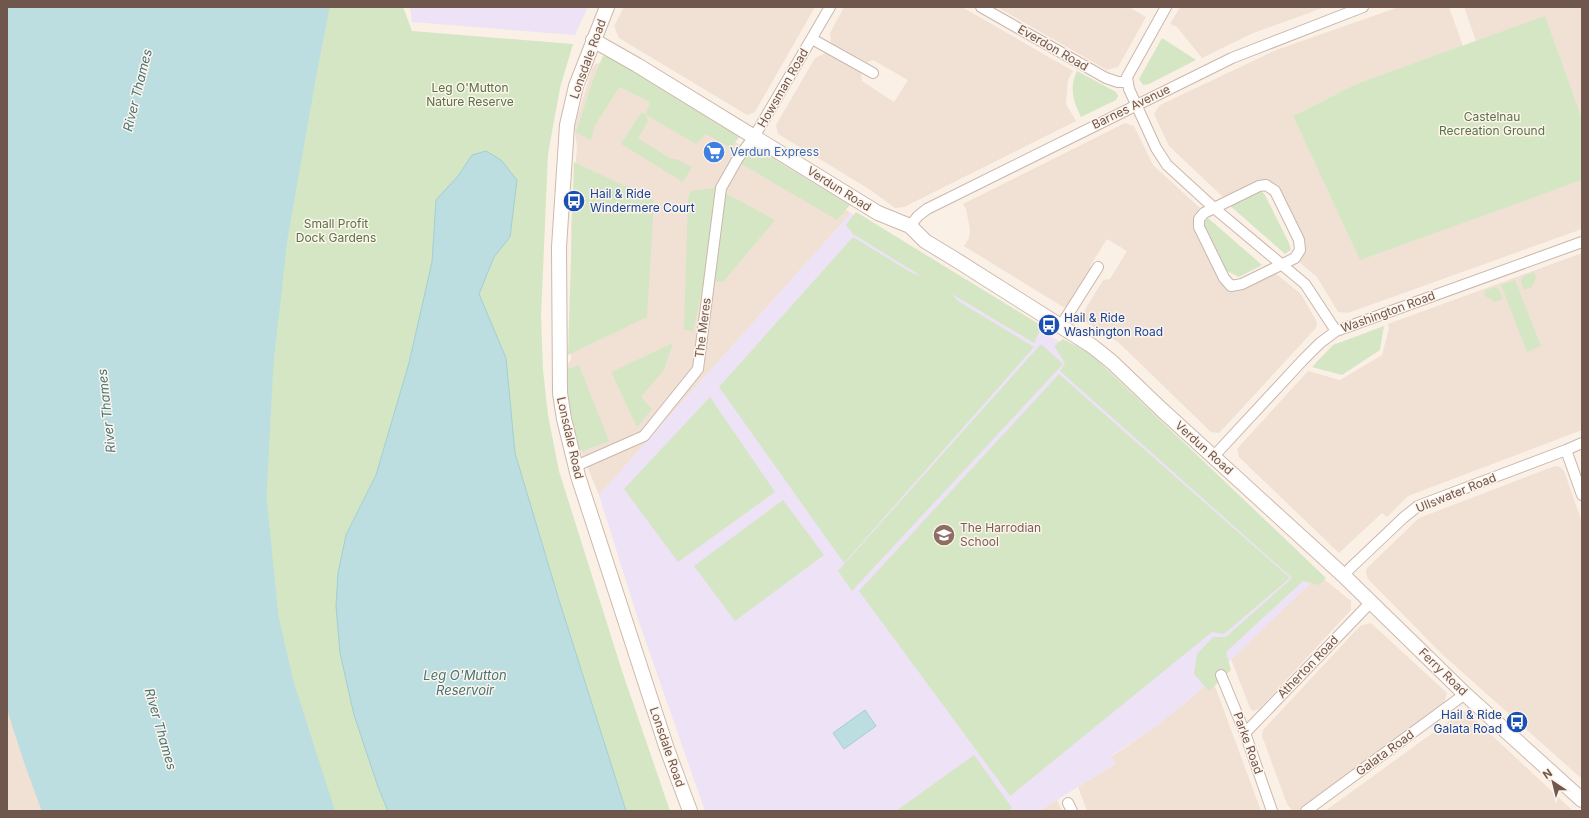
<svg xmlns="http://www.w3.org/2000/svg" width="1589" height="818" font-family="Inter,sans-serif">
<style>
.residential{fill:#f0e1d4}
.education{fill:#ede2f6}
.green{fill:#d5e6c5}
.water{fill:#bcdee1;stroke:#a3ced2}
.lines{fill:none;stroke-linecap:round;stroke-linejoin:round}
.river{stroke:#bcdee1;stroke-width:23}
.street-casing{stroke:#cab7ad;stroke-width:12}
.secondary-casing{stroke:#ceb9ad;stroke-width:16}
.street{stroke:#fff;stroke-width:10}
.secondary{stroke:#fff;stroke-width:14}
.labels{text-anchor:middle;stroke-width:3;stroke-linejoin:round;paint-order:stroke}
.street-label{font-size:12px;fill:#70574d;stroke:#fdf4eb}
.park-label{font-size:12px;fill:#587446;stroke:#fdf4eb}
.shop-label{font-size:12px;fill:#366cbe;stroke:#fdf4eb;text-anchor:start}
.transit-label{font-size:12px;fill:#164399;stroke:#fdf4eb;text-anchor:start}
.education-label{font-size:12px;fill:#785e54;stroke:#fdf4eb;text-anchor:start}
.water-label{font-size:13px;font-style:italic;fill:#46767a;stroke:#fdf4eb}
</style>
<rect width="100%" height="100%" fill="#faf0e5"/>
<!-- residential -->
<path class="residential" d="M624,7H815L755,112L747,115L619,38L614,26Z
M844,7H962L1073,71L1068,80L1066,104L1076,121L904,207L895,208L869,189L778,134L776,125L815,58L826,53L861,73L862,81L894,102L908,80L873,60L867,62L831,43L830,33Z
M997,7H1129L1146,17L1118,67L1107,70Z
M1180,7H1325L1251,34L1202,58L1177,27L1170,24Z
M1399,7H1449L1463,46L1356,84L1293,116L1360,259L1582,180V229L1348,313L1338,312L1317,277L1298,261L1304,251L1275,187L1268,181L1260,180L1223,197L1169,146L1154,114L1160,105L1276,50Z
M1464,7H1582V118L1545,17L1476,41Z
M605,62L851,213L599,495L575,437L565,370L571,359V224L577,147L574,127L592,69L595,64Z
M1125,123L1134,126L1153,165L1201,209L1197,213L1195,221L1227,286L1275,273L1301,294L1317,322L1316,328L1219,433L1211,432L1118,342L1087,323L1083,313L1103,280L1110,279L1127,251L1107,239L1090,266L1093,277L1075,307H1063L964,246L969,238L970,230L966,209L963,204Z
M1582,253V430L1408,496L1387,517L1382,513L1339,553L1239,457L1237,449L1308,371L1340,380L1382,355L1389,328L1388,324Z
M1555,466L1560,467L1564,471L1582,522V779L1443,655L1368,579L1366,573L1367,568L1419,518Z
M1319,575L1351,601V610L1259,709L1253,711L1250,708L1231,659Z
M1371,623L1447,693L1444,703L1299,810H1292L1287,804L1265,744L1262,737L1263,730L1360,626Z
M1212,678L1261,811H1087L1078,787L1115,764L1111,757L1155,727L1190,699Z
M7,700L26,758L35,759L54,811H7Z
M1463,711L1468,713L1573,811H1325Z
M1057,800L1062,811H1039Z"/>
<!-- education -->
<path class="education" d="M410,7H588L575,35L412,22Z
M851,213L1101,367L1319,575L1190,699L1155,727L1111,756L1115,764L1039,811H705L639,622L599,495Z"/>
<!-- green -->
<path class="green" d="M318,7H403L412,31L573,44L560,88L548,154L541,317L543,370L548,415L559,471L622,671L670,811H626L559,600L515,453L506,358L479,294L494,257L510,237L472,155L458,176L436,201L432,262L409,363L376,475L346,535L378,787L388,811L322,810L282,683L267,617L255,497L262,363L276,238L306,68Z
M1545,16L1582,118V180L1360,260L1293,116L1356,84Z
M1162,38L1196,60L1149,84L1143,85L1139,79Z
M603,56L614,59L740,136L731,148L706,134L696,144L646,115L648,122L638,138L671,159H676L692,167L683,182L621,144L641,113L646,114L650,102L619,87L594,127L592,137L590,140L576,132L594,77Z
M1077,71L1116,92L1118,96L1116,100L1081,117C1073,101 1069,88 1077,71Z
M752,146L850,205L837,220L740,163Z
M574,162L654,200L647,317L568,355Z
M716,188L775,220L723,282L704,280L693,332L684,329L688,199L690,191Z
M1255,191H1261L1265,195L1289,243L1291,250L1285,254L1228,204Z
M856,212L1042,326L1034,343L952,294L958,301L1034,347L844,563L719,387L853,237L912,273L921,276L853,234L846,225Z
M1208,218L1262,265L1239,277L1227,271L1204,226V221Z
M1534,272L1536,277L1532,287L1524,290L1521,281L1523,276Z
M1515,280L1541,346L1527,352L1501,285Z
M1494,287L1499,289L1503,299L1495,302L1485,296L1484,291Z
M1384,326L1380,350L1342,375L1312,367L1333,345Z
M1063,339L1091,354L1326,578L1319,585L1303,581L1226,652L1231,670L1209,691L1194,674L1197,654L1213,637H1226L1292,578L1060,371L1065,363L1054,346Z
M673,343L664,370L641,397L652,409L637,427L611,372Z
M1041,344L1063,364L852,591L838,571Z
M579,365L609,441L583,451L579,449C571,424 566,397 565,370Z
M1059,374L1290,578L1224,634L1212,632L1010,796L859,591Z
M710,397L775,492L678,562L624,489Z
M783,500L824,555L735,621L694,566Z
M974,755L1012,808L1008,811H896Z"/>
<!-- water -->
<path class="water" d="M7,7H318L306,68L276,238L262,363L255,497L267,617L282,683L323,811H54L35,759L7,672Z
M486,151L501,160L517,180L510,237L494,257L479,294L506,358L515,453L559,600L626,811H388L378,787L354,715L340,653L336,606L338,573L346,535L376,475L409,363L432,262L436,200L458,176L472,155Z
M865,710L876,726L844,749L833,733Z"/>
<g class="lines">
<!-- river -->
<path class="river" d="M318,7L306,68L276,238L262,363L255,497L267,617L282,683L323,811
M7,672L35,759L54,811"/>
<!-- street casing -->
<g class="street-casing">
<path id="street" d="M981,7L1106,78L1118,82H1126
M1166,7L1127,77L1129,89L1156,148L1167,165L1214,208L1305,284L1336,331
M812,39L873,73
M1266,185L1275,191L1299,240L1300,250L1295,258L1242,284L1231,286L1224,278L1199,227V219L1204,213L1259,186Z
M910,226L918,216L927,209L1232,58L1363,7
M1060,327L1098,267
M1566,450L1582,443
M1214,456L1303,360L1320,343L1336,331L1582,242
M576,466L644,436L698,369L721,188L738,158L754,137L830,7
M1343,575L1403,518L1418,506L1566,450L1582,495
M1221,675L1245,733L1272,811
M1245,733L1371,602
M1068,803L1072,811
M1306,811L1465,694"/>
</g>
<!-- secondary casing -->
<g class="secondary-casing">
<path id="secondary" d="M607,7L576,86L567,125L559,247L560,393L564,419L578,476L667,749L690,811
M593,40L637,65L878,213L910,226L925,241L953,258L1092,346L1112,362L1161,409L1343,575L1465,694L1582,800"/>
</g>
<!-- street -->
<use href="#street" class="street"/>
<!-- secondary -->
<use href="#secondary" class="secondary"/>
</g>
<!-- icons -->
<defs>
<g id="supermarket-disc" transform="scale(1.15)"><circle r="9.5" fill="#3f7fe0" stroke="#fdf4eb"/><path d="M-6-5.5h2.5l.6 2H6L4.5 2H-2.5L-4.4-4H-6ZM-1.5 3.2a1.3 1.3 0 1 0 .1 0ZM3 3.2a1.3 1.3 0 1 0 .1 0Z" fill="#fff"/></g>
<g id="bus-disc" transform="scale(1.15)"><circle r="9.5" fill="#1a4fb4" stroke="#fdf4eb"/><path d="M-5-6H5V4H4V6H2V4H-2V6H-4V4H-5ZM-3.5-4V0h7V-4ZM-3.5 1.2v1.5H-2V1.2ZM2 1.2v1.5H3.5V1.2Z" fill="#fff"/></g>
<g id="school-disc" transform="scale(1.15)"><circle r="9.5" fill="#8d6e63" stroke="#fdf4eb"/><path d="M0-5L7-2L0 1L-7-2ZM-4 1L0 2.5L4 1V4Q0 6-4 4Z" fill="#fff"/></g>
</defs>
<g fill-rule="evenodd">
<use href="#supermarket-disc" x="714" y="152"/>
<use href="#bus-disc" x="574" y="201"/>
<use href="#bus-disc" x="1049" y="325"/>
<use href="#school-disc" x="944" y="535"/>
<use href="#bus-disc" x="1517" y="722"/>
</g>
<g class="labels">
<!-- street labels -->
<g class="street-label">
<text transform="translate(1053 48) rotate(30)" y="4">Everdon Road</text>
<text transform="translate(588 59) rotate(-70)" y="4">Lonsdale Road</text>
<text transform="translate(783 88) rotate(-60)" y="4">Howsman Road</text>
<text transform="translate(1131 107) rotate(-26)" y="4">Barnes Avenue</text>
<text transform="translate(839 189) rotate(32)" y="4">Verdun Road</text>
<text transform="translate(1388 312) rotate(-20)" y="4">Washington Road</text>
<text transform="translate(703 328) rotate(-83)" y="4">The Meres</text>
<text transform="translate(570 438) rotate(77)" y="4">Lonsdale Road</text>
<text transform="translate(1204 448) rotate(42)" y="4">Verdun Road</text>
<text transform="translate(1456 493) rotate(-22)" y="4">Ullswater Road</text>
<text transform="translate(1308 667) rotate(-46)" y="4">Atherton Road</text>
<text transform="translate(1443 672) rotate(44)" y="4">Ferry Road</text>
<text transform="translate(1248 743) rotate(70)" y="4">Parke Road</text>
<text transform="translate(667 747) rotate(71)" y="4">Lonsdale Road</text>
<text transform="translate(1385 753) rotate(-36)" y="4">Galata Road</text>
</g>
<!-- park labels -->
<g class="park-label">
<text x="470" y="92">Leg O'Mutton<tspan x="470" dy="14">Nature Reserve</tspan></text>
<text x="1492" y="121">Castelnau<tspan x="1492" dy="14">Recreation Ground</tspan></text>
<text x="336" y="228">Small Profit<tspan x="336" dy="14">Dock Gardens</tspan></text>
</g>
<!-- shop labels -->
<g class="shop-label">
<text x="730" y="156">Verdun Express</text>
</g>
<!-- transit labels -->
<g class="transit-label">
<text x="590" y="198">Hail &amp; Ride<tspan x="590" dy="14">Windermere Court</tspan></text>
<text x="1064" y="322">Hail &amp; Ride<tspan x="1064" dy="14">Washington Road</tspan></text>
<text x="1502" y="719" text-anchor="end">Hail &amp; Ride<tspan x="1502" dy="14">Galata Road</tspan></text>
</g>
<!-- education labels -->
<g class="education-label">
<text x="960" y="532">The Harrodian<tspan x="960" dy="14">School</tspan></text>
</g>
<!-- water labels -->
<g class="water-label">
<text transform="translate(137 90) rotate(-76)" y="5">River Thames</text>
<text transform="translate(106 411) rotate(-96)" y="5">River Thames</text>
<text x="465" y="680">Leg O'Mutton<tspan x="465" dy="15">Reservoir</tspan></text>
<text transform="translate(161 729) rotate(74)" y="5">River Thames</text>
</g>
</g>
<!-- border -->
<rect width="1589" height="818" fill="none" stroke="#70574d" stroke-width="16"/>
<!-- north arrow -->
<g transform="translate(1553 782) rotate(325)" stroke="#fdf4eb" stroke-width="3" paint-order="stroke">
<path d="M0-3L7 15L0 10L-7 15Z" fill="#70574d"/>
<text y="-6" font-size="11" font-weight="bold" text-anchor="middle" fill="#70574d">N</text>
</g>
</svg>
